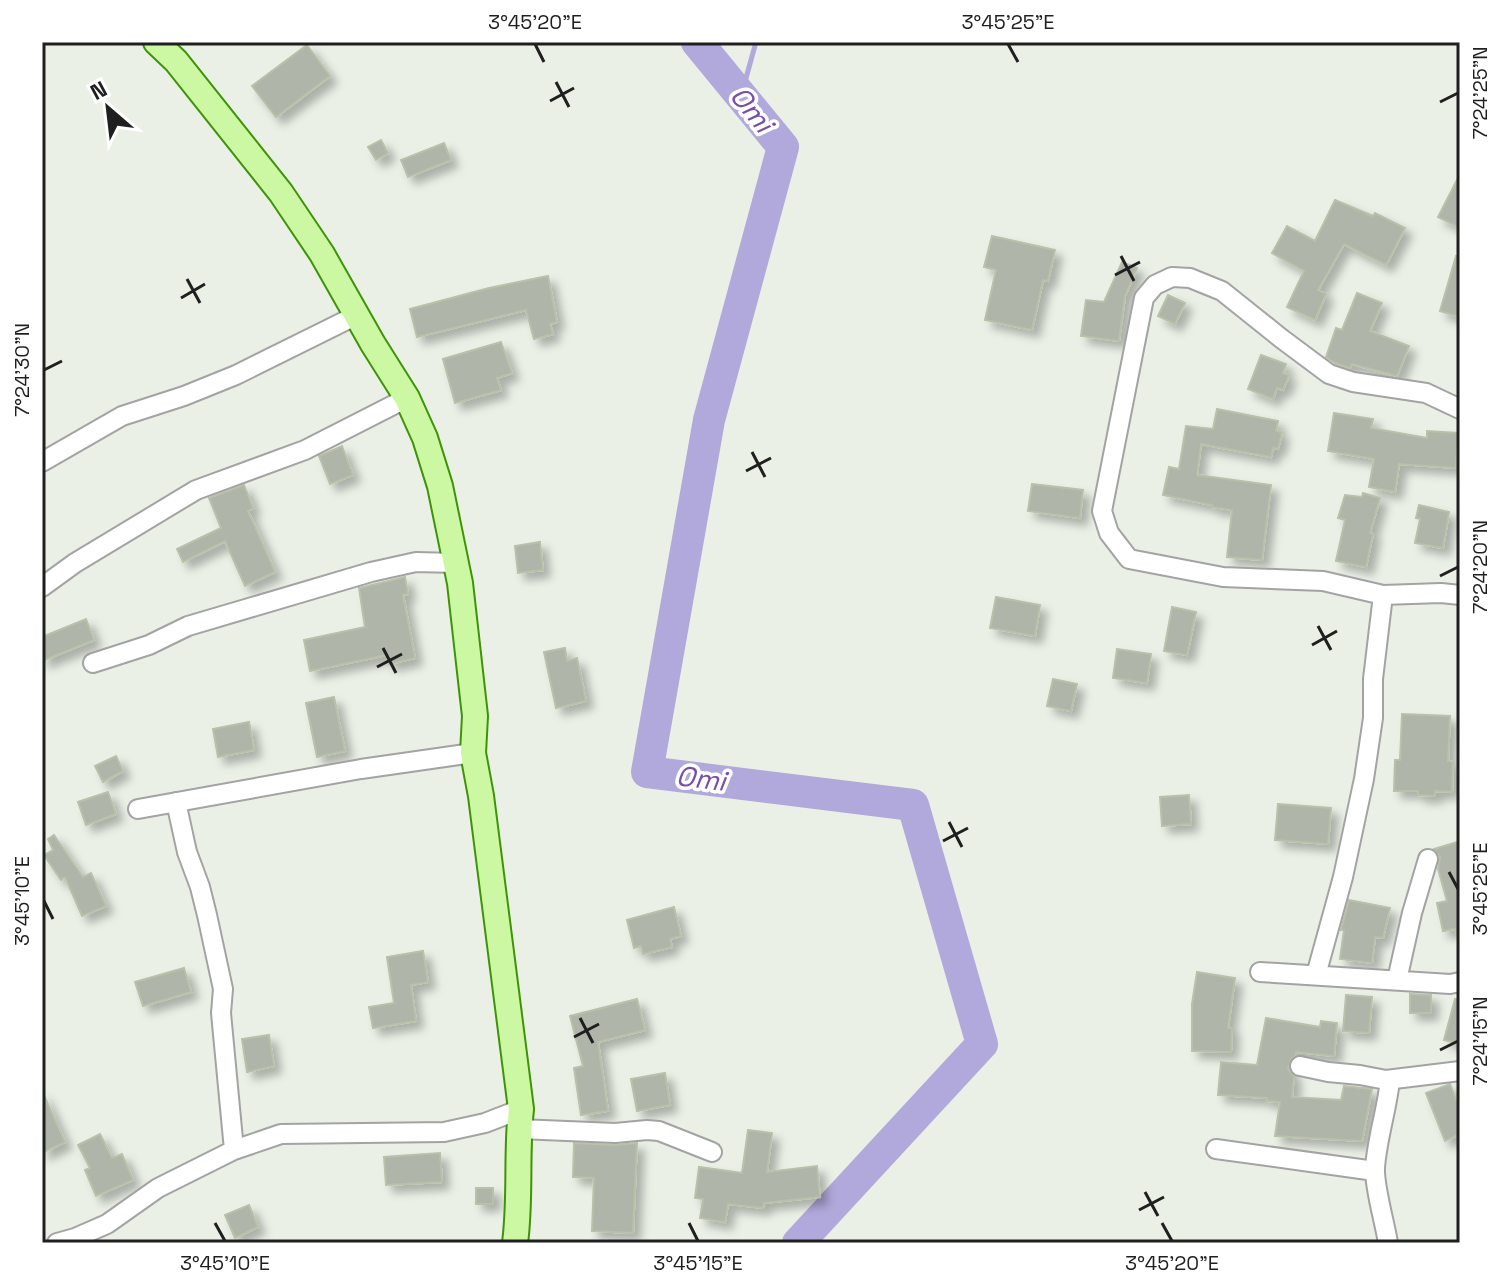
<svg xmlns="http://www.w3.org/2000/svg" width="1502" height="1285" font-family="'Space Grotesk',sans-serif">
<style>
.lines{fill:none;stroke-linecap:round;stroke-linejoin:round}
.stream{stroke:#b1a8db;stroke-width:5}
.river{stroke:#b1a8db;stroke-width:32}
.building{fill:#b0b5a9;stroke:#b8c1a9;stroke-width:2;filter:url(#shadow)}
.minor-casing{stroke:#a3a3a3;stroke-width:22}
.major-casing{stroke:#3e9407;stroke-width:28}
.minor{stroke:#fff;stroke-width:18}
.major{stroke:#cdf8a3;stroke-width:24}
.ticks{fill:none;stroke:#1f1f1f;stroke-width:3}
.labels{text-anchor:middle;stroke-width:7;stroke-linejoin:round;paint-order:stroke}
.water-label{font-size:28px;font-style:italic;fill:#774fab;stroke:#fff}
.neatline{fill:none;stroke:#1f1f1f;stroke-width:3}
.ticks-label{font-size:20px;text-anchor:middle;fill:#1f1f1f}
</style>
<defs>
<filter id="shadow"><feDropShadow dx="7" dy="7" stdDeviation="4" flood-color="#0004"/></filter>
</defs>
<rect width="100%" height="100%" fill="#eaf0e6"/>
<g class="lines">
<!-- stream -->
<path class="stream" d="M741,96L756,42"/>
<!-- river -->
<path class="river" d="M697,42L783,147L709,420L647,772L913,805L982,1044L798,1243"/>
</g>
<!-- building -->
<path class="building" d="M307,45L330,76L276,117L252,86Z
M381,140L388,153L376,160L368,147Z
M444,143L451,160L408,177L401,160Z
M1460,174V228L1438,217Z
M1335,200L1373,216L1375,213L1405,228L1386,265L1344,244L1318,290L1326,294L1315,320L1287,307L1304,271L1272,253L1287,226L1315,241Z
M992,236L1055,250L1048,281L1043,280L1032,330L985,320L996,270L984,267Z
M1456,256L1460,257V317L1440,311Z
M1122,262L1137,268L1125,296L1119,341L1081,336L1086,300L1104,302Z
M548,276L557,322L550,324L553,334L534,339L526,310L417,337L410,309L489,288Z
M1357,293L1382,303L1370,331L1409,346L1397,376L1352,364L1350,368L1335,363L1326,357L1336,328L1342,330Z
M1168,295L1185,303L1175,324L1158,316Z
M501,342L512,373L497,378L501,390L455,403L443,359Z
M1261,355L1286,364L1283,373L1289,375L1283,390L1277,388L1273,399L1248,389Z
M1217,409L1278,421L1276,431L1282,432L1278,449L1273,448L1271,457L1201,444L1197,475L1271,485L1262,560L1227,557L1232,510L1212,507V505L1163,495L1169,467L1179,469L1186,426L1213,429Z
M1334,413L1373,419L1371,428L1427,438V431L1458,433L1456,468L1399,464L1395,492L1369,487L1374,459L1328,451Z
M342,446L353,475L330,484L319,456Z
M1032,484L1083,490L1080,518L1028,511Z
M244,485L253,508L248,511L275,572L245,586L225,541L183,562L177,549L221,528L209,498Z
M1363,493L1380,498L1370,533L1373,534L1366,567L1336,561L1345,520L1338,518L1345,495L1362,497Z
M1419,505L1449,512L1443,548L1415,543L1420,519L1416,518Z
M540,542L543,570L518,573L515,546Z
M405,577L408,594L403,595L415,658L389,664L387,655L310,671L304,640L365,627L359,588Z
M996,597L1040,605L1035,636L990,628Z
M1172,607L1196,612L1187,655L1164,651Z
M86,619L94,640L42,661V637Z
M565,648L567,661L577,658L586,701L556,708L544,652Z
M1117,649L1151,654L1147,683L1113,678Z
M1053,679L1077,684L1071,711L1047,706Z
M334,697L345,751L317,757L306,703Z
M1402,714L1450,716L1448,761L1453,762L1452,792L1435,791V796L1418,795V791H1394L1395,760H1400Z
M249,722L254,750L218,757L213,729Z
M116,756L123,771L103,782L95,766Z
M108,792L116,814L86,825L78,802Z
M1189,795L1191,824L1162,826L1160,797Z
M1278,804L1331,808L1328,844L1275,840Z
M54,835L83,877L91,873L106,906L82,916L65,877L61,880L44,855L53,850L48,839Z
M1460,841V931L1456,932L1455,929L1443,931L1437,903L1447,901L1438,869L1440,857L1434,849Z
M1349,900L1390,908L1383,938L1375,937L1372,963L1340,959L1344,930H1341Z
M674,907L681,936L670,939L672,947L643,954L641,946L634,948L627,920Z
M423,951L428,982L411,985L416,1021L373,1028L369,1007L394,1003L387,957Z
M184,968L191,992L143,1006L135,982Z
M1197,972L1235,978L1228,1028H1232L1231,1052L1192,1051V1004Z
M1410,994L1431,995V1013H1410Z
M1346,995L1372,997L1369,1033L1343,1031Z
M637,999L645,1030L598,1042L608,1111L581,1115L574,1068L583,1066L570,1016Z
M1455,999L1460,1000V1044L1444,1040Z
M1266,1018L1320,1027L1321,1021L1337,1023L1334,1056L1296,1052V1055L1291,1059L1288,1069L1294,1076L1292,1097L1341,1100L1344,1086L1372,1089L1362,1141L1275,1136L1280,1102L1267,1101V1098L1218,1095L1221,1062L1257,1065Z
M269,1035L274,1066L247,1072L242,1039Z
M665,1073L670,1105L637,1111L631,1079Z
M1450,1084L1460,1109V1134L1445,1141L1426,1093Z
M42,1091L65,1142L42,1153Z
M748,1130L772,1133L767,1172L817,1166L820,1197L764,1203L763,1208L728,1204L725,1222L700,1218L703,1199L695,1198L699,1167L742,1173Z
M100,1134L112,1158L122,1154L133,1180L96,1196L85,1170L90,1168L78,1145Z
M574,1143L615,1145L637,1143L633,1233L592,1231L594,1178L573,1177Z
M440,1153L442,1182L386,1185L384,1157Z
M476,1188H493V1204H476Z
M249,1205L258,1227L235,1238L225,1215Z"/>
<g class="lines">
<!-- minor casing -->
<g class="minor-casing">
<path id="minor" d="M1460,409L1426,393L1353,382L1329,374L1282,339L1222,291L1190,278L1172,277L1155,285L1144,298L1102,511L1109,533L1129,559L1223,577L1323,581L1383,595L1441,593L1460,595
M42,462L122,416L184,396L236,375L357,315
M42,587L75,563L196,490L305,450L407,398
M93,663L149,645L188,626L371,572L416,562L456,563
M176,802L187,852L200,887L207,915L223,989L221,1013L234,1150
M138,809L361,769L473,753
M1260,972L1450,984L1460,982
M1316,975L1343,877L1364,779L1373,718V679L1383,595
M1397,980L1412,913L1428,859
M1300,1066L1328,1072L1360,1075L1386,1080L1460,1071
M519,1129L615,1133L647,1130L659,1131L712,1152
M1216,1149L1375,1171
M57,1243L75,1238L107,1224L158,1188L234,1150L281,1134L444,1132L485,1123L521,1109
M1388,1243C1385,1223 1374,1187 1375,1168C1377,1138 1387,1110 1390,1080"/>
</g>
<!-- major casing -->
<g class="major-casing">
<path id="major" d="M156,42L176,61L281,193L322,254L373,344L407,398L425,438L440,486L460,583L475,716L473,753L481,796L521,1109C516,1154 521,1198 515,1243"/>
</g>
<!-- minor -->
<use href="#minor" class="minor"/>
<!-- major -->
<use href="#major" class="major"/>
</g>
<!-- ticks -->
<path class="ticks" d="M535,44L544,62M1008,44L1018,62M556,82L569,107M550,101L574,88M1440,102L1458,93M1121,256L1134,281M1115,275L1140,262M187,279L200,303M181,298L205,284M44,370L62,361M752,452L765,477M746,471L771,458M1440,576L1458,567M1318,626L1331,650M1312,645L1337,631M383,648L396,673M377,667L402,654M949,822L962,847M943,841L968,828M1449,872L1458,889M44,901L53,919M580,1018L593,1043M574,1037L599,1024M1440,1050L1458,1041M1145,1192L1158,1216M1139,1210L1164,1197M215,1223L225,1241M689,1223L698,1241M1162,1223L1172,1241"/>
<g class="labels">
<!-- water labels -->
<g class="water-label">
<text transform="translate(752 109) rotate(51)" y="10">Omi</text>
<text transform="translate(701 778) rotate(7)" y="10">Omi</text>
</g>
</g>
<!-- border -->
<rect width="1502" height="1285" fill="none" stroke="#ffffff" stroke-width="88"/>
<!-- north arrow -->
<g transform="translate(108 108) rotate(332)" stroke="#ffffff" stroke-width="6" paint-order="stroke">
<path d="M0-6L14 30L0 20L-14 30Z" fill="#1f1f1f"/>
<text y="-12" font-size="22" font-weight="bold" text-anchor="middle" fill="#1f1f1f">N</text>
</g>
<rect x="44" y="44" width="1414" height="1197" class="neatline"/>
<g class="ticks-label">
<text x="535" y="29">3°45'20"E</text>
<text x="1008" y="29">3°45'25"E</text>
<text transform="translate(1480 93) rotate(-90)" y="7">7°24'25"N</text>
<text transform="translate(22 370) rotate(-90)" y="7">7°24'30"N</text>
<text transform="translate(1480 567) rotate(-90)" y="7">7°24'20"N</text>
<text transform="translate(1480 889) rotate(-90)" y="7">3°45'25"E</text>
<text transform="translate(22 901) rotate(-90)" y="7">3°45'10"E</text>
<text transform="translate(1480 1041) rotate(-90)" y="7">7°24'15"N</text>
<text x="225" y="1270">3°45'10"E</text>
<text x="698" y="1270">3°45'15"E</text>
<text x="1172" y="1270">3°45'20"E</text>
</g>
</svg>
